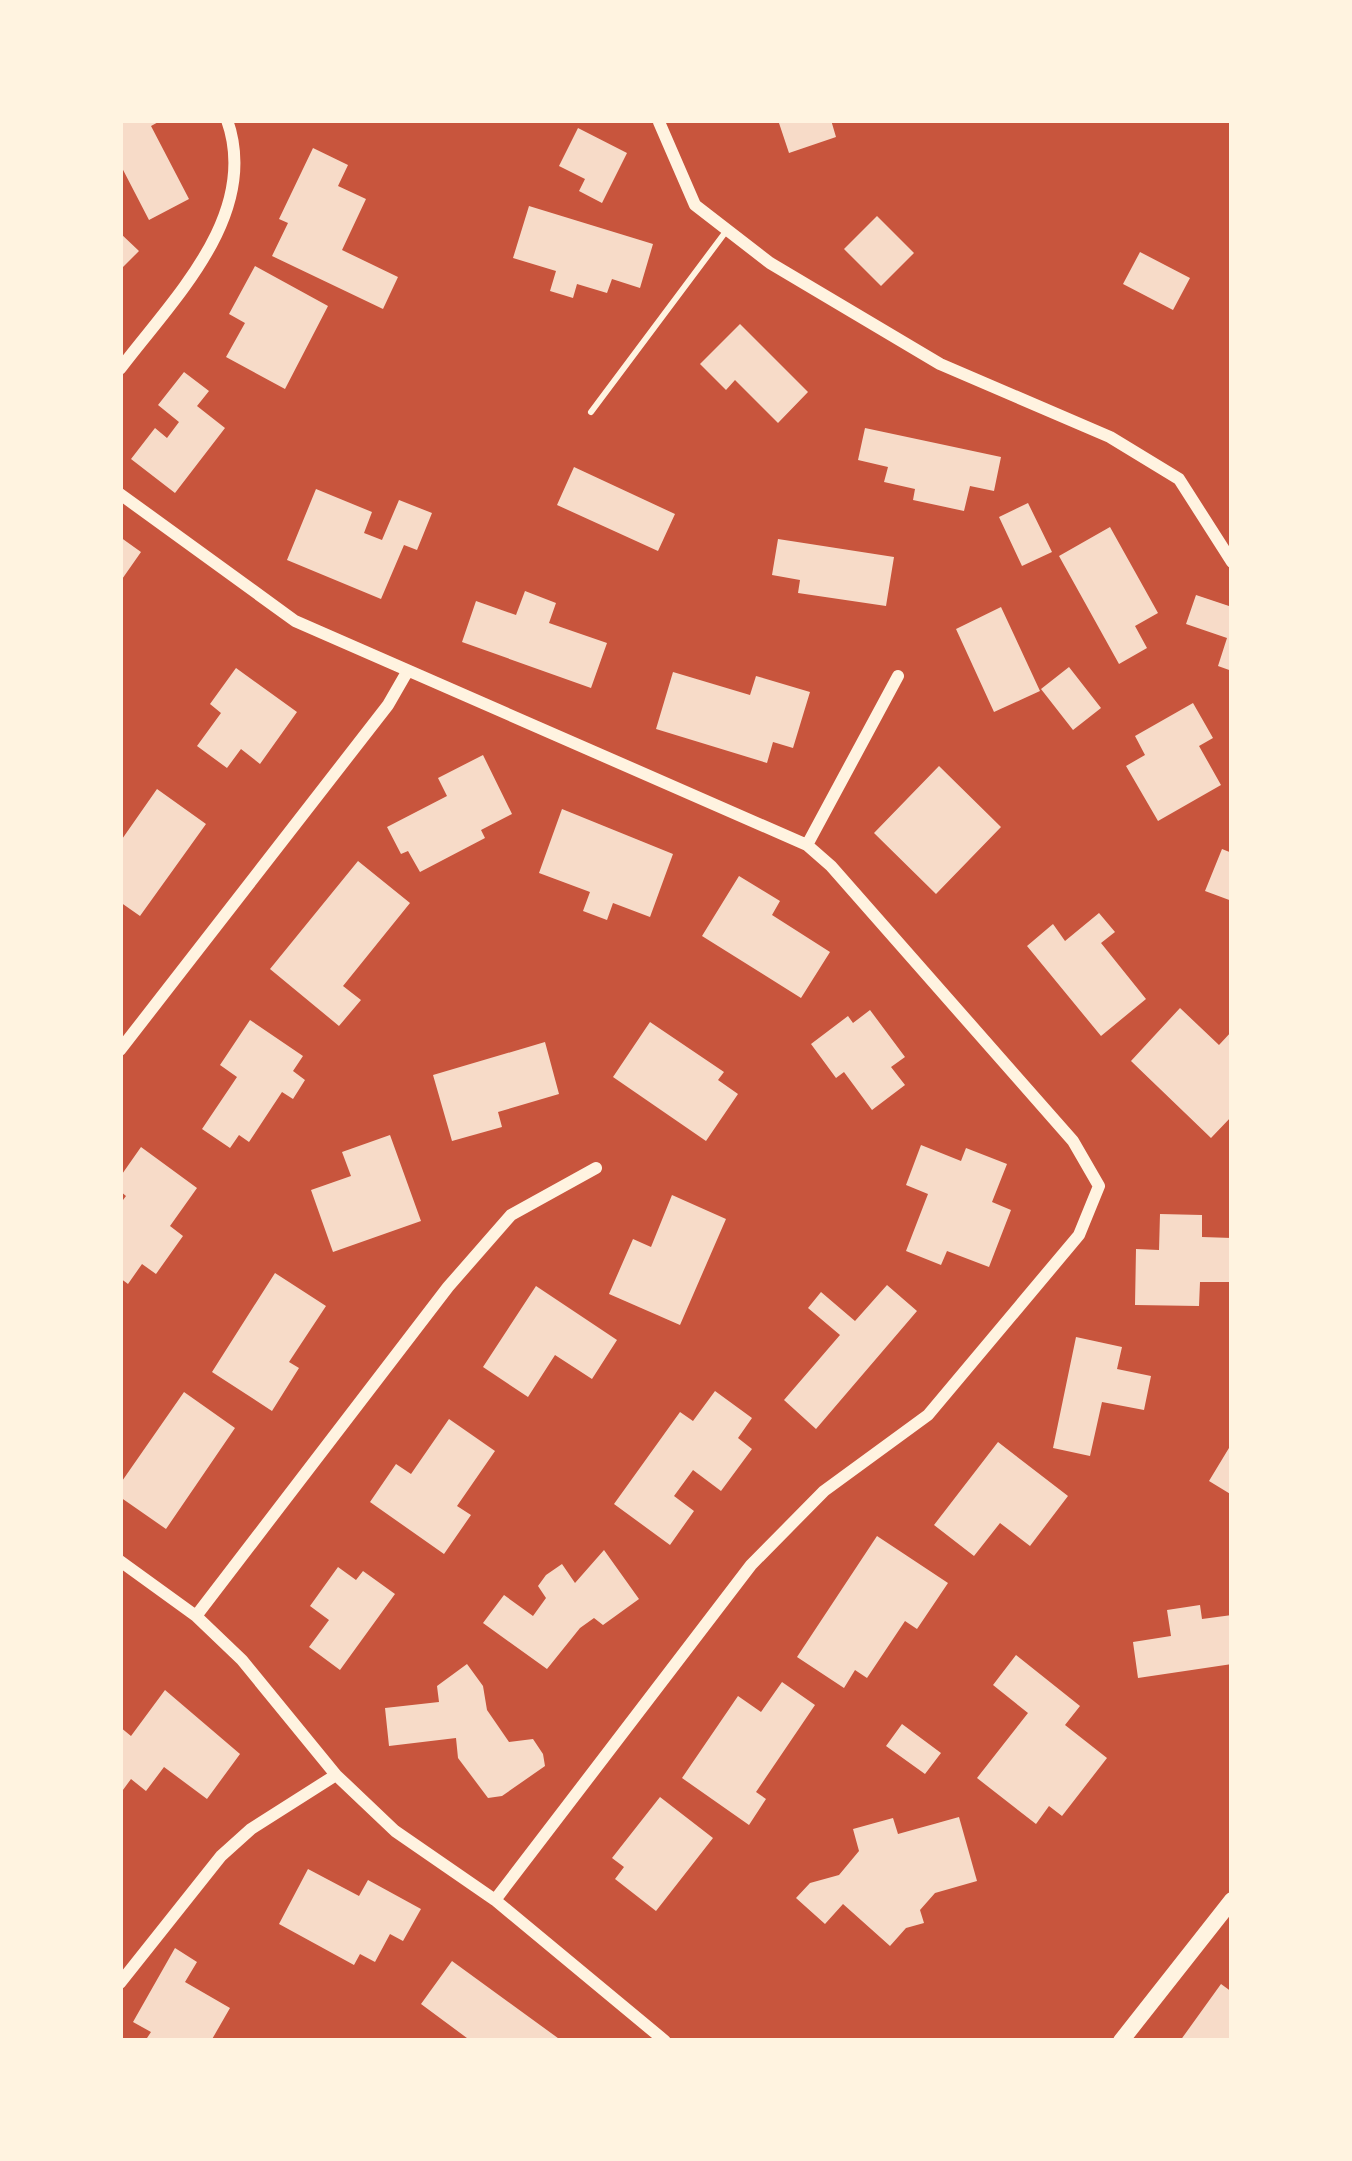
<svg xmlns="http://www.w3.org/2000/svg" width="1352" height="2161" font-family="Arial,sans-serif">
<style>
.building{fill:#f7dbc8}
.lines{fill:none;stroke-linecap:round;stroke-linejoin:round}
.service{stroke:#fff3e0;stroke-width:6}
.minor{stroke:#fff3e0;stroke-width:12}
.tertiary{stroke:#fff3e0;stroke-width:16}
</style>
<rect width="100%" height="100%" fill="#c8553d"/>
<!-- building -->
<path class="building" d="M120,120H162L151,126L189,199L149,220L120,164Z
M778,120H831L836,137L789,153Z
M578,128L627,153L602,203L579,191L585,179L559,166Z
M313,148L348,165L338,186L366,199L342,250L398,277L383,309L272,256L288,223L279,219Z
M529,206L653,244L640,288L612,279L607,293L577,284L573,298L550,291L556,271L513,258Z
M877,216L914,253L881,286L844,249Z
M120,233L139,251L120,270Z
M1140,252L1190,278L1173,310L1123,284Z
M255,266L328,306L285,389L226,357L245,323L229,314Z
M740,324L808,392L778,423L735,380L726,390L700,364Z
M184,372L209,391L197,406L225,428L175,493L131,459L155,428L167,438L179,422L158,405Z
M865,428L1001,457L994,491L970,486L964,511L913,500L915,489L884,482L888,467L858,460Z
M574,467L675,514L658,551L557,505Z
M316,489L372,512L364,533L382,540L399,500L432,513L417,550L404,545L381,599L287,560Z
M1028,503L1052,552L1022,566L999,517Z
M1110,527L1158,613L1135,626L1147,648L1119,664L1059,556Z
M120,537L141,552L120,582Z
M778,539L894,557L886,606L798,593L800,580L772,575Z
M525,591L556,603L549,623L607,643L591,688L462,642L476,601L516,615Z
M1196,595L1232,607V671L1218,666L1227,638L1186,624Z
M1001,607L1040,691L994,712L956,629Z
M1069,667L1101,708L1073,730L1041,689Z
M236,668L297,712L260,764L241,749L227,768L197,746L221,713L210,704Z
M673,672L750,695L756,676L810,692L793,748L773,742L767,763L656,729Z
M1193,703L1213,738L1199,746L1221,785L1158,821L1126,766L1145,755L1135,736Z
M483,755L512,814L481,830L485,838L420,872L408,851L401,854L387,827L447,796L438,778Z
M939,766L1001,827L936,894L874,833Z
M157,789L206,824L140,916L120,902V842Z
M562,809L673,854L650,917L613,903L607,920L583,911L590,892L539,873Z
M1222,849L1232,853V901L1205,891Z
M358,861L410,903L343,986L361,1000L339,1026L270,969Z
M739,876L780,901L772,915L830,952L801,998L702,936Z
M1099,913L1115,932L1101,943L1146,999L1101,1036L1027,946L1053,924L1065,941Z
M1180,1008L1219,1045L1232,1031V1116L1211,1138L1131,1061Z
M870,1010L905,1057L891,1067L905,1085L872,1110L844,1072L836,1078L811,1044L848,1016L853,1023Z
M250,1020L303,1056L293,1071L305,1080L293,1099L282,1092L249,1142L239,1135L230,1148L202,1129L237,1077L220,1065Z
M650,1022L724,1072L718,1080L738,1094L706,1141L613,1077Z
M545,1042L559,1094L498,1112L502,1127L452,1141L433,1075Z
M390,1135L421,1221L333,1252L311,1190L351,1176L342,1152Z
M921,1145L961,1161L966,1148L1007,1164L992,1202L1011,1210L989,1267L947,1251L941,1265L906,1251L928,1194L906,1185Z
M141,1147L197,1188L170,1226L183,1236L156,1274L142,1264L128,1284L120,1278V1204L126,1196L120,1191V1177Z
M672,1195L726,1219L680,1325L609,1294L633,1239L651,1247Z
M1160,1214L1202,1215V1237L1232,1238V1282H1200L1199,1306L1135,1305L1136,1249L1159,1250Z
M275,1273L326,1306L289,1362L299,1368L272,1411L212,1372Z
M887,1285L917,1311L816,1429L784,1400L840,1335L808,1308L821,1292L855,1321Z
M536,1286L617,1340L592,1379L555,1355L528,1397L483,1367Z
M1076,1337L1122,1347L1117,1369L1151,1376L1144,1410L1102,1402L1090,1456L1053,1448Z
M715,1391L752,1418L738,1438L752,1449L721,1491L693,1470L674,1496L694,1511L670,1545L614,1504L680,1412L693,1421Z
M184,1392L235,1428L166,1529L120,1497V1484Z
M449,1419L495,1451L457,1506L471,1515L444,1554L370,1502L396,1464L411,1474Z
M998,1442L1068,1496L1030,1546L1000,1523L974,1556L934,1525Z
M1232,1443V1495L1209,1481Z
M877,1536L948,1583L917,1629L905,1621L867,1678L855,1670L844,1688L797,1657Z
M604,1550L639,1599L603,1625L594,1618L580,1628L547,1669L483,1623L504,1595L533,1616L546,1598L538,1586L546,1575L562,1564L575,1583Z
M338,1567L356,1580L363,1571L395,1594L340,1670L309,1647L329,1620L310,1606Z
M1200,1605L1202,1619L1232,1615V1664L1138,1678L1133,1642L1171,1636L1167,1610Z
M1016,1655L1080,1706L1065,1725L1107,1758L1062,1816L1049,1806L1036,1824L977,1778L1028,1713L993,1685Z
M467,1664L483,1686L487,1710L509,1742L533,1739L543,1754L545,1766L502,1796L488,1798L458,1758L456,1738L389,1746L385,1708L439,1702L437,1686Z
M782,1682L815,1705L756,1792L766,1799L749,1825L682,1778L738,1696L761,1712Z
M165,1690L240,1754L207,1799L164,1767L146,1791L131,1779L120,1794V1727L131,1736Z
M902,1724L941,1753L925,1774L886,1746Z
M660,1797L713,1838L656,1911L615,1879L624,1867L612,1858Z
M959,1817L977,1881L935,1893L920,1910L924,1923L906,1928L890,1946L843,1904L825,1924L796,1898L810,1883L839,1875L859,1851L853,1829L893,1818L898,1834Z
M308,1869L359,1896L368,1880L421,1909L403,1941L390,1934L375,1962L360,1954L354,1965L279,1924Z
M175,1948L197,1962L185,1982L230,2008L211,2041H145L151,2032L133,2022Z
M452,1961L562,2041H471L421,2004Z
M1221,1984L1232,1992V2041H1180Z"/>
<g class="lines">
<!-- service -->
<path class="service" d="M591,412L727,230"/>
<!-- minor -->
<path class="minor" d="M659,122L695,205L770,263L940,364L1110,437L1179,479L1232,562
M120,369C172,300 261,215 227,120
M120,494L295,621L807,845L831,866L1073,1141L1099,1186L1079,1235L928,1415L824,1491L751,1565L495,1900
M807,845L898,676
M120,1050L388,705L407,672
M120,1561L196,1616L242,1660L336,1775L395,1831L495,1900L665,2041
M196,1616L448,1287L511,1215L596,1168
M120,1983L221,1856L251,1829L336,1775"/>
<!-- tertiary -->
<path class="tertiary" d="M1121,2041L1232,1900"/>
</g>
<!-- border -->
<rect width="1352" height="2161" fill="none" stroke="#fff3e0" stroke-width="246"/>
</svg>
